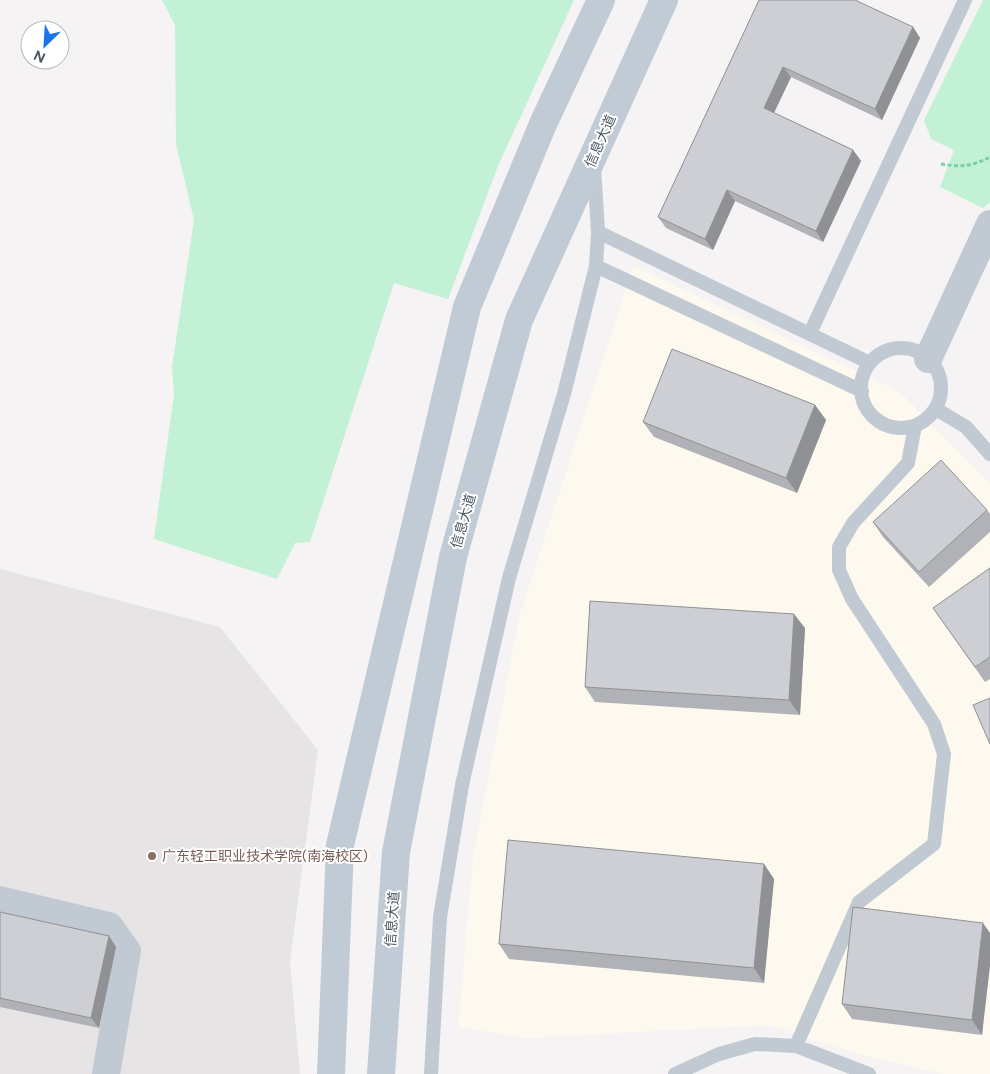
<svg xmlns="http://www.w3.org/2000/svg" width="990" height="1074" font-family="Figtree,'Noto Sans SC',sans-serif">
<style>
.commercial{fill:#fdf9ef}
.education{fill:#e6e4e5}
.green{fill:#c3f1d5}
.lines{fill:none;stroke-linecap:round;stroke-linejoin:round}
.path{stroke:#7ad0a6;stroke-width:3;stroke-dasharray:4 2.5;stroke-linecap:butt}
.service{stroke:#c1cad2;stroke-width:14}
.minor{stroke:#c1cad2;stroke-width:28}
.secondary{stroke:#c1cbd6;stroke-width:28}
.wall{fill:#b0b2b7}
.shaded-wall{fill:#909195}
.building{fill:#cdcfd5;stroke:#909195}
.education-dot{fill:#8d6e63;stroke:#fff;stroke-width:2}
.labels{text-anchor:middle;stroke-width:4;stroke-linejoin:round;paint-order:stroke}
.street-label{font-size:14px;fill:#4a5661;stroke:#fff}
.education-label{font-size:14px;fill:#785e54;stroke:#fff;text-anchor:start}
</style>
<rect width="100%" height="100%" fill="#f5f3f3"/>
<!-- commercial -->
<path class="commercial" d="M633,266L900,392L990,484V1074H944L861,1055L769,1025L525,1038L458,1027L473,856L520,614Z"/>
<!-- education -->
<path class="education" d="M0,569L220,627L318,750L290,961L300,1074H0Z"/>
<!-- green -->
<path class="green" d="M162,0H574L498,166L448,299L394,283L310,542L295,543L277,579L154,539L174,394L172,367L194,220L176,144L175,25Z
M983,0H990V202L983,208L940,187L954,150L931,139L924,120Z"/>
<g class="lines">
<!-- path -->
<path class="path" d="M941,164C962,167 970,167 990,157"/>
<!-- service -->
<path class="service" d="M594,167L598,232L870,363
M596,266L862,391
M810,333L965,0
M861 388a40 40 0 1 1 80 0a40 40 0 1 1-80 0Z
M936,409L966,427L990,454
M796,1046L859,902L934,844L944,754L934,724L852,599L839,570V547L853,523L908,463L915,426
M431,1074L440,917L462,785L509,578L564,394L596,266L598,232
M675,1074L719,1054L755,1044L796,1046L869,1074"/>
<!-- minor -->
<path class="minor" d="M928,359L990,224
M0,900L109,926L127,951L106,1074"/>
<!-- secondary -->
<path class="secondary" d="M331,1074L340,845L467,307L543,124L601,0
M381,1074L396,852L453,557L519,320L664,0"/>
</g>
<!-- wall -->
<path class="wall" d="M759,0L913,27L920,38L882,120L791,77L774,113L853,150L861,161L823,242L735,201L713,250L666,228L658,217Z
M815,405L826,420L797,493L654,437L643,422Z
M987,510L990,514V532L929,587L883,537L873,522Z
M990,568V679L985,682L933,608Z
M805,628L800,715L595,702L585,687Z
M764,864L774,879L764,983L509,959L499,944Z
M0,912L109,936L116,947L99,1028L0,1007Z
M990,933L982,1035L852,1019L842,1004Z"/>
<!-- shaded-wall -->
<path class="shaded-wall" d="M913,27L920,38L882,120L875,109Z
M783,67L791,77L771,119L764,108Z
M853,150L861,161L823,242L816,231Z
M727,190L735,201L713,250L705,239Z
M815,405L826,420L797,493L786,478Z
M794,614L805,628L800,715L789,700Z
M764,864L774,879L764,983L754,968Z
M983,923L990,933V966L982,1035L972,1020Z
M109,936L116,947L99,1028L91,1018Z"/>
<!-- building -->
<path class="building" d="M759,0H855L913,27L875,109L783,67L764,108L853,150L816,231L727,190L705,239L658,217Z
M672,349L815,405L786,478L643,422Z
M941,460L987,510L919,572L873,522Z
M990,568V657L975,667L933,608Z
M590,601L794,614L789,700L585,687Z
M990,698V744L973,705Z
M508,840L764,864L754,968L499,944Z
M853,907L983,923L972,1020L842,1004Z
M0,912L109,936L91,1018L0,998Z"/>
<!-- markers -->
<circle class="education-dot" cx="152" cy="856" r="5"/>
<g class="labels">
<!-- street labels -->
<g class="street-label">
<text transform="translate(600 141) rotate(-66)" y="5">信息大道</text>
<text transform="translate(463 521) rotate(-74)" y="5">信息大道</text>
<text transform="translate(392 919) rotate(-86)" y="5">信息大道</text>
</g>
<!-- education labels -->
<g class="education-label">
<text x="162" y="861">广东轻工职业技术学院(南海校区)</text>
</g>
</g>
<!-- north arrow -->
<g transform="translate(45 45) rotate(205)"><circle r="24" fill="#ffffff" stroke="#b7bbc0"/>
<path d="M0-4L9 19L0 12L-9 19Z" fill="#1a73e8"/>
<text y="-8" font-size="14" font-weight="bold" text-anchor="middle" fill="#4a5661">N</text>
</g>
</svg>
